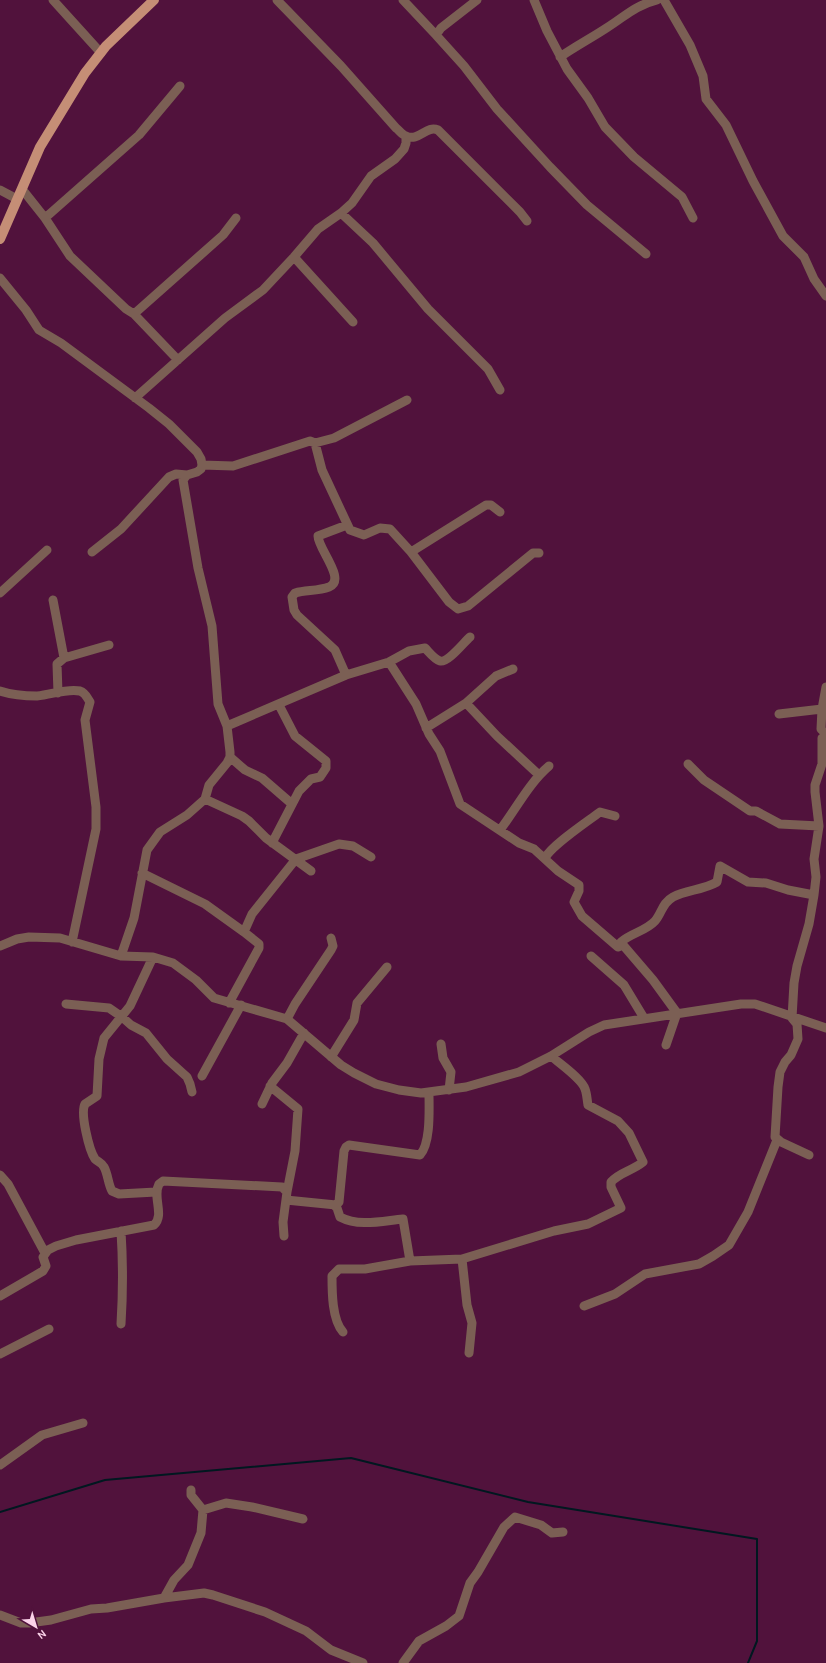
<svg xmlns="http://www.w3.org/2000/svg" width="826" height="1663" font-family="Karla,sans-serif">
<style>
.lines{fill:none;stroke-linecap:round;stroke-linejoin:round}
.stream{stroke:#001820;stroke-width:2}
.minor{stroke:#7b5f54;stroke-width:9}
.major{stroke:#c58e76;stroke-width:10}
</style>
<rect width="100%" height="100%" fill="#51123c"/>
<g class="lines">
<!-- stream -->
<path class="stream" d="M0,1512L105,1480L351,1458L528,1502L757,1539V1641L748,1663"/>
<!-- minor -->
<path class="minor" d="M53,0L101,53
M277,0L341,66L396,128C399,130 402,135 406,136C419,142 426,125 438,130L520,212L527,221
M403,0L436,35
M477,0L441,28L436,35L464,66L497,109L550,167L587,205L646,254
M534,0L547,31L567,69L588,98L605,127L634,157L682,197L693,218
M664,0L690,45L703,76L706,99L726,125L753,181L783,236L804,257L814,279L826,296
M560,57C576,46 593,37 608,27C627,15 634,6 657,0
M22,189L45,218L70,256L126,309L134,314L178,360
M0,190L17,199
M341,213L352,203L371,176L395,159L404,149L406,143V136
M45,218L139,135L180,86
M294,257L353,322
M0,278L26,310L39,330L61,343L149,408L169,424L197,452L201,459L202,465L201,469L197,472L187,475L183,480L198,568L212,626L218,704L227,726L230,752V757L227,763L209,785L205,799
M134,314L223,235L236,218
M135,398L225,318L263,290L294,257L318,229L341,213L373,243L428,309L488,369L500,390
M315,443L334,438L407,400
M202,465L233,466L310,441L315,443L322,470L350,530L364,535L380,528L390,529L411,552L449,602L458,609L468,606L533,553H539
M92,552L121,529L169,477L176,474L187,475
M411,552L486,505H491L500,512
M0,593L47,550
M53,600L64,658
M389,662L416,704L429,734L440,751L460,804L519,843L534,849L558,871L579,885V891L574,902L582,916L618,947L623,945L621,942C631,933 646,931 655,921C662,913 662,903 673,897C687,890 703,890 717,882L720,866L748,882L766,883L788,890L814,895
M346,675L335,650L297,615L294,610L292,597L295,593C306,590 318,591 329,587C347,580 318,549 318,536L347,525
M826,687L822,709L821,729L826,734
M0,691C12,695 24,696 37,696C51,695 67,688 80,691C86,693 87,698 90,702L85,720L96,807V829L72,942
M58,693L57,664L64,658L109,645
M466,703L497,736L539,775
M779,714L822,709
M227,726L346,675L389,662L409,651L425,648C429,652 434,659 440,661C448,663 464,642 470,637
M426,728L466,703L496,676L513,669
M230,757L245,770L262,778L292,804
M688,764L704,780L750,811H756L780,824L819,826
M500,830C516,809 529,783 549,766
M272,843L299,791L311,779L320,777L326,768V761L295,736L279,705
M545,858C552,845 587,822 600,812L615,816
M142,873L205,904L244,932L252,914L296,859L339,844L353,846L371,857
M623,945L653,980L677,1013L666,1045
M0,946L17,939L29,937L60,938L121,956L153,957L173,963L196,980L214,998L287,1019L341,1065L354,1073L376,1084L399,1090L421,1093L466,1087L519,1072L551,1056L589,1032L604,1025L741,1004H755L826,1028
M121,956L134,918L147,850L160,832L187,815L205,799L242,816L249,821L266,838L311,871
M591,956L624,985L644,1018
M153,957L130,1006L104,1038L99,1059L97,1096L85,1104C80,1113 89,1150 95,1159C98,1162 102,1163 104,1167C108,1174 108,1184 112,1191L119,1194L156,1192
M229,1003L259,948V944L244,932
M66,1004L109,1008L122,1017L131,1025L146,1033L167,1059L187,1077L190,1084L192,1092
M287,1019L295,1004L331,950L333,946L331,938
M441,1044L443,1058L451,1072L449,1090
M331,1057L354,1020L357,1003L387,967
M202,1076L241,1005
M270,1086L298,1109L295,1151L287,1192
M262,1104L272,1083L287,1063L304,1033
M809,1155L781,1142L775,1137L778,1087L780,1072L785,1062L791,1055L798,1039L797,1024L792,1018L794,983L797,966L809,924L814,895L816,877L814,859L819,826L815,792V785L822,764V738L826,735
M0,1175L8,1184L45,1253
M286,1200L336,1205L339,1202L344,1151L346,1147L349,1145L420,1155C431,1143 429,1109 429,1093
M334,1205L337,1208L340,1217C359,1227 382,1221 403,1219L410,1261
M462,1259L467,1305L472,1323L469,1353
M0,1296L43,1271L46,1266L43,1257L48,1250L56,1246L76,1240L154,1225C165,1215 152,1197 159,1184L163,1181L282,1187L287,1192L283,1222L284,1236
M584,1306L615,1294L645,1274L699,1264L713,1256L729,1245L748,1212L777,1140
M121,1324C123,1292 123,1262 121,1231
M343,1332C332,1320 332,1292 332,1276L339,1269H365L410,1261L462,1259L554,1231L588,1224L621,1208L611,1187V1182C620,1172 632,1171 643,1162L629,1133L618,1121L588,1105C587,1100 587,1094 585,1089C582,1079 560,1064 551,1056
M0,1354L49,1329
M0,1465L42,1435L83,1423
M203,1510L226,1503L252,1507L303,1519
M164,1598L174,1580L188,1565L201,1533L203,1510L191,1495V1490
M0,1615L21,1623H29L51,1620L91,1609L107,1608L164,1598L204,1593L213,1595L265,1612L306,1631L331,1650L363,1663
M403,1663L419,1641L446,1626L459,1616L470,1583L478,1572L504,1527L515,1517L541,1525L552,1533L563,1532"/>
<!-- major -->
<path class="major" d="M0,239L40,147L85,73L106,46L154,0"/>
</g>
<!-- north arrow -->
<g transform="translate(36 1627) rotate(142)" stroke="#51123c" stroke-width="3" paint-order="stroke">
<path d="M0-3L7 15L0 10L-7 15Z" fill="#fbd3e9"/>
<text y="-6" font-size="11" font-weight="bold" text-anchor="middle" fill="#fbd3e9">N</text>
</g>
</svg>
